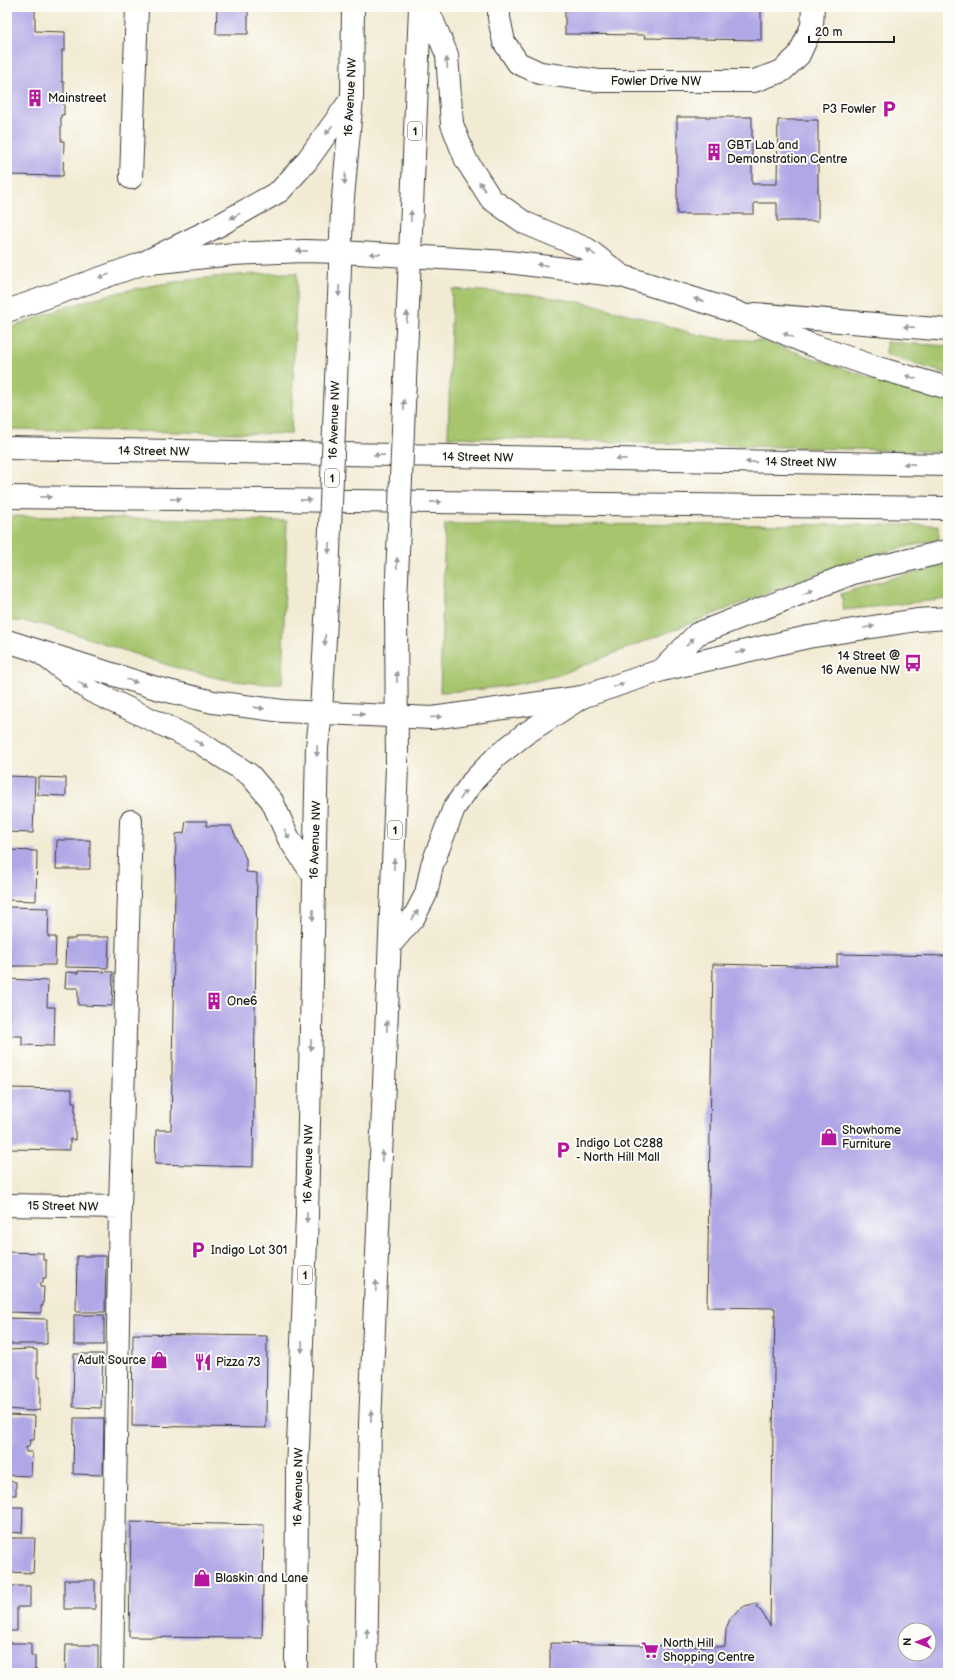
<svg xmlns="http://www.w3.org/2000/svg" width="955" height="1680" font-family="'Balsamiq Sans',sans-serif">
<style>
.green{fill:#a6c56d;stroke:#617044}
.building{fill:#b0a7e6;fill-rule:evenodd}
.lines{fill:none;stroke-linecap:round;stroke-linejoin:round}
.minor-casing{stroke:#3c3b38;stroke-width:24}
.major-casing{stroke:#3c3b38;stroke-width:24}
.highway-casing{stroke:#3c3b38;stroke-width:24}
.minor{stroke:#fff;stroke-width:22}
.major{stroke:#fff;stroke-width:22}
.highway{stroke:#fff;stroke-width:22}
.highway-bridge-casing{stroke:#3c3b38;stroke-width:24;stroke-linecap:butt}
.highway-bridge{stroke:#fff;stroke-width:22}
.oneway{fill:#999}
.labels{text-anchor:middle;stroke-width:4;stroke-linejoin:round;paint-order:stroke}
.shield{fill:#fdfcf7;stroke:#605f5e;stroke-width:1}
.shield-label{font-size:11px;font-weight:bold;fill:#1c1c1c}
.street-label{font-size:12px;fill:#1c1c1c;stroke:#fdfcf7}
.poi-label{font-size:12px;fill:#1c1c1c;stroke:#fdfcf7;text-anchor:start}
</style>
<rect width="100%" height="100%" fill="#fdfcf7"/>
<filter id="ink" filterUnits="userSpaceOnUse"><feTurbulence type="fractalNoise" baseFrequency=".025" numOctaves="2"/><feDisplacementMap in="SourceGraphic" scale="8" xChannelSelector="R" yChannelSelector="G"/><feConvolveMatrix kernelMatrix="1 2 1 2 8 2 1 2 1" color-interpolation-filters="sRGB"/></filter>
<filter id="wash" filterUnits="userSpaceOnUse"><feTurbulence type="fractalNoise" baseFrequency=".012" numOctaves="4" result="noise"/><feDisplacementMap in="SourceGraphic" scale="16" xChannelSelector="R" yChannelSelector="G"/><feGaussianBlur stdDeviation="0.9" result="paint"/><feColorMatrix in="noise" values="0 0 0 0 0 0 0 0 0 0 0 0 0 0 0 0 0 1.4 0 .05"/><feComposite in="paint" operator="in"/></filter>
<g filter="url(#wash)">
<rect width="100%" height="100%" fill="#f2ebd4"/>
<!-- green -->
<path class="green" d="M297,273L291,434L7,429V329C36,318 66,306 96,298C162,281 229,273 297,273Z
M452,289L528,294L585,303L643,318L691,333L722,339L763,341L880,381L948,402V452L448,437Z
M886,342L948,346V374L886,355Z
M7,516L287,521L282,684C202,686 130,649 55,628C39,623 23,622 7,620Z
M445,524L938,525L939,539L856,559L828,569L559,675C519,685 481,691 440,692Z
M948,565V599L844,610L841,594L896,577Z"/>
<g id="blocks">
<!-- building -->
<path class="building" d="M7,7H35V31L65,32V50H62V82H64V115H61V141H64L63,176L7,175Z
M217,7H248V34H216Z
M565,7H761V40L644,38L645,35L565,34Z
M677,117H752V184H777L778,120H818V221H777V203H754V214H677Z
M7,776L35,777L33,833L7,832Z
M38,777L66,778V796L38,795Z
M186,821H207L206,826H231L246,859V872L257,873L253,1167L155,1164L156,1130H171L176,834L184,833Z
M57,840H90V869H56Z
M7,850L37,851L36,901L7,900Z
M7,907L49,908L48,937H56L55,965H42V966H7Z
M75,937H109L108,968L65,967L66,939H75Z
M837,954L948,956V1673H550V1643L725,1647L726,1629L730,1619L736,1612L745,1606L757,1603V1608L761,1611L770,1626L775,1308L707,1307L713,964L837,967ZM905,1630H929V1654H905Z
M78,971L113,972L112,1006L78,1005V988H65L66,972L78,973Z
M7,979L48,981L47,1007H55L54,1046L22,1045V1036H9L10,1012H7Z
M7,1088L72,1089V1102H75V1140L70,1139V1150L7,1149Z
M7,1252L43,1253V1260H46V1278H43V1283H40V1287H44L43,1306H41V1313L7,1312Z
M77,1256H106L105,1312H76Z
M74,1315H104V1345H74Z
M7,1318L47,1319V1344H7Z
M133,1334L267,1336L266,1428L132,1426Z
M31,1349L37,1350V1377H40V1410L32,1411L7,1409V1350Z
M74,1354H103L101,1408L73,1407Z
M7,1415L35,1416L34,1440H30L29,1447H26V1452H32L31,1476L7,1475Z
M74,1418H104L103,1475L73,1474Z
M7,1481L16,1482V1495H11L10,1507H23L22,1533L7,1532Z
M131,1522L264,1525L262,1638L129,1637Z
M7,1538H35L33,1573L7,1572Z
M64,1580H95V1609H64Z
M7,1586H30V1607H17V1631H7Z
M7,1643H31V1656H35V1670H37V1673H7Z
M66,1645H98V1673H65Z"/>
</g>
</g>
<g filter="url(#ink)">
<use href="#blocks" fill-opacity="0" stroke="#3c3b38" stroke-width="1"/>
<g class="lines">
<!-- minor casing -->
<g class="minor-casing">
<path id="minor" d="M499,7V18L504,42L518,63L540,73L599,81H754L782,71L799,55L812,26L813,7
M131,178L137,7
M7,1205L120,1207
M112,1673L120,1207L131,821"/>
</g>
<!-- major casing -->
<g class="major-casing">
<path id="major" d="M7,311L141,264L233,254L304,251L341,252L508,262L622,276L736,312L809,344L875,367L948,388
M755,314L948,330
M7,448L948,465
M7,497L948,508
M7,641L156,688L213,702L283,711L432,718L582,697L662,670L808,637L917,620L948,618
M662,670L697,634L853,573L948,551"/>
</g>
<!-- highway casing -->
<g class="highway-casing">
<path id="highway" d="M427,7L447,55L452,124L466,160L491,199L525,223L587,249L622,276
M141,264L216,227L280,191L306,162L352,98
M337,355L342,209L352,98L353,7
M406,356L420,7
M41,653L91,691L199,742L250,775L272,801L289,839L314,876
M390,945L414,917L426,894L432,865L454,808L473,781L497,756L525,734L582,697
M296,1673L297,1471L307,1215L317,747L321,712L327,601
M366,1673L370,1425L397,766L396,602"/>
</g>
<!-- minor -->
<use href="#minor" class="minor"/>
<!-- major -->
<use href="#major" class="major"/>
<!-- highway -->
<use href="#highway" class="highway"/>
<!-- highway-bridge casing -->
<g class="highway-bridge-casing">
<path id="highway-bridge" d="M327,601L337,355
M396,602L406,356"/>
</g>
<!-- highway-bridge -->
<use href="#highway-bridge" class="highway-bridge"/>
</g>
<!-- one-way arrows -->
<defs><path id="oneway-solid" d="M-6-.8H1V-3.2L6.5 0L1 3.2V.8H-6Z"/></defs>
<g class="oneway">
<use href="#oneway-solid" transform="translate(447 63) rotate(-95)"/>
<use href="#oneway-solid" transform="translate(329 130) rotate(126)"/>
<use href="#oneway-solid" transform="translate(345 179) rotate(95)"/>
<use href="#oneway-solid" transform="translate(482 186) rotate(-122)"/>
<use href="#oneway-solid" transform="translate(235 216) rotate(151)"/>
<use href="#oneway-solid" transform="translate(411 216) rotate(-88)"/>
<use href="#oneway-solid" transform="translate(302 251) rotate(179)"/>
<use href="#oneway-solid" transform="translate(591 252) rotate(-144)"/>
<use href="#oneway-solid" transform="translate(375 254) rotate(-177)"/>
<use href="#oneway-solid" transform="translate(542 265) rotate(-174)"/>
<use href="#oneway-solid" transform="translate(104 276) rotate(162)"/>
<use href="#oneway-solid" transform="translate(339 291) rotate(92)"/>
<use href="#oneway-solid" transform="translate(699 300) rotate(-162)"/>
<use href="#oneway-solid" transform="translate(407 317) rotate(-88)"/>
<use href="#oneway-solid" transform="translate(909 327) rotate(-176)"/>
<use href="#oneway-solid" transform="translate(788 335) rotate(-156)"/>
<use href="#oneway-solid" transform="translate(911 377) rotate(-164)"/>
<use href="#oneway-solid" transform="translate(404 405) rotate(-88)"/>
<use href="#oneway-solid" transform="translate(379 455) rotate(-179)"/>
<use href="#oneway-solid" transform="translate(621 459) rotate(-179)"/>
<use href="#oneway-solid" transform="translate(751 462) rotate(-179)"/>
<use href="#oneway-solid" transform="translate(909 464) rotate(-179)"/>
<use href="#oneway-solid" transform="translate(46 497) rotate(1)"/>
<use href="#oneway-solid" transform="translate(176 499) rotate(1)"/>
<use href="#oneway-solid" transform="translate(306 500) rotate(1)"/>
<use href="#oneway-solid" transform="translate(436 502) rotate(1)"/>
<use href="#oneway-solid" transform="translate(329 548) rotate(92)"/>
<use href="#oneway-solid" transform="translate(397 563) rotate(-88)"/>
<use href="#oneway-solid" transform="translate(808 591) rotate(-21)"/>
<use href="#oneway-solid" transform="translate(869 627) rotate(-9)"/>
<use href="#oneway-solid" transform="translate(325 640) rotate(93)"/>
<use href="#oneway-solid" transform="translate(690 642) rotate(-46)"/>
<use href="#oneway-solid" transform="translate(741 652) rotate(-13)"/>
<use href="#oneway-solid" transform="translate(397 677) rotate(-91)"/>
<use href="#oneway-solid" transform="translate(132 681) rotate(17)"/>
<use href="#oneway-solid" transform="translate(83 685) rotate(37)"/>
<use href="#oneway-solid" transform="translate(619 685) rotate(-19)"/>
<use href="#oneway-solid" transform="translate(259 708) rotate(8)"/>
<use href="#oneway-solid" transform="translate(359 714) rotate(3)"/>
<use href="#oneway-solid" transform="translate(436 717) rotate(-5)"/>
<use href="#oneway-solid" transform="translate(199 743) rotate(29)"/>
<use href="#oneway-solid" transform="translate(317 751) rotate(93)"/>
<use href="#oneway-solid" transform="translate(463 795) rotate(-56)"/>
<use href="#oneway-solid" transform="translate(287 834) rotate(64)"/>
<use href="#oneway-solid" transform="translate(394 864) rotate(-88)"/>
<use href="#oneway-solid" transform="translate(313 915) rotate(91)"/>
<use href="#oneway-solid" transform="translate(415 915) rotate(-58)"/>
<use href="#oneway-solid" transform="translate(387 1026) rotate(-88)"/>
<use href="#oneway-solid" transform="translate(311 1045) rotate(91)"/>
<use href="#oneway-solid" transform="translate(382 1156) rotate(-88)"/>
<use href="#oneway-solid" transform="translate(307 1217) rotate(92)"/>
<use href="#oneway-solid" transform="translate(376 1286) rotate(-88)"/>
<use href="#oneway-solid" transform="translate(302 1347) rotate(92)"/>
<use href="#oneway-solid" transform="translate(371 1416) rotate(-88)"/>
<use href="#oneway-solid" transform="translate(367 1634) rotate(-89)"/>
</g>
</g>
<!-- icons -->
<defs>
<g id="building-bare" transform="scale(1.38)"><path d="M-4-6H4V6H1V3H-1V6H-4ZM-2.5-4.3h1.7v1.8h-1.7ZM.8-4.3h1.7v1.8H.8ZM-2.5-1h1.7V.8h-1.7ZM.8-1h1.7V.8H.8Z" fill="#b5179e" stroke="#fdfcf7" stroke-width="2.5" paint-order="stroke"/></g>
<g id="parking-bare" transform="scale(1.38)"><path d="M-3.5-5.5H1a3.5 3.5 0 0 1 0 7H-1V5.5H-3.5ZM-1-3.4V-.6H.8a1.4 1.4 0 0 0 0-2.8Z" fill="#b5179e" stroke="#fdfcf7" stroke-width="2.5" paint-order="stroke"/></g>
<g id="bus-bare" transform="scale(1.38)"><path d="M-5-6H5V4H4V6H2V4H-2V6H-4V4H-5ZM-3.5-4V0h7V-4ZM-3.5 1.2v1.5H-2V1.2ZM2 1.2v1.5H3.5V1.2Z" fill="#b5179e" stroke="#fdfcf7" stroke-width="2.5" paint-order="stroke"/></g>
<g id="shop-bare" transform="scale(1.38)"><path d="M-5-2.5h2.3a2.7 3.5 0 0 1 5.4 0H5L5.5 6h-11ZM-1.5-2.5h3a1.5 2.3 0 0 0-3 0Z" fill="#b5179e" stroke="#fdfcf7" stroke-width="2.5" paint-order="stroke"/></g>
<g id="restaurant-bare" transform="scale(1.38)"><path d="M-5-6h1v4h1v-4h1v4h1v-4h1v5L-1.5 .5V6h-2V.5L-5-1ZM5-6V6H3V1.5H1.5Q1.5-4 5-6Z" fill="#b5179e" stroke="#fdfcf7" stroke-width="2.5" paint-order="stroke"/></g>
<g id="supermarket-bare" transform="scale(1.38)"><path d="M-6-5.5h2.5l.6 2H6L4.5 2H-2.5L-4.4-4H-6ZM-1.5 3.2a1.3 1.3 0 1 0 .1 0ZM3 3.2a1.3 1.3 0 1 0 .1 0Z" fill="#b5179e" stroke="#fdfcf7" stroke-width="2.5" paint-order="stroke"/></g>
</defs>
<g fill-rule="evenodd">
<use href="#building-bare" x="35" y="98"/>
<use href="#parking-bare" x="889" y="109"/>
<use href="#building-bare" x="714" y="152"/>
<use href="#bus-bare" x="913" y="663"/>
<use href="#building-bare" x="214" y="1001"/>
<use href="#shop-bare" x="829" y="1137"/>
<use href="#parking-bare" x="563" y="1150"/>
<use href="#parking-bare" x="198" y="1250"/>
<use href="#shop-bare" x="159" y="1360"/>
<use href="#restaurant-bare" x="203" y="1362"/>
<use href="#shop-bare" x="202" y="1578"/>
<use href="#supermarket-bare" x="650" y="1650"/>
</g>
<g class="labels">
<!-- shield labels -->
<g class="shield">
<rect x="408" y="122" width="14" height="18" rx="3"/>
<rect x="325" y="469" width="14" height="18" rx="3"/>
<rect x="388" y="821" width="14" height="18" rx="3"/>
<rect x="298" y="1266" width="14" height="18" rx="3"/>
</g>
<g class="shield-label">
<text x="415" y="135">1</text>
<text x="332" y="482">1</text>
<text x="395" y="834">1</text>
<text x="305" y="1279">1</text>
</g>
<!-- street labels -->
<g class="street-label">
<text x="656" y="85">Fowler Drive NW</text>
<text transform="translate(350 97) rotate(-87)" y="4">16 Avenue NW</text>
<text transform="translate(334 420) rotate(-88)" y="4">16 Avenue NW</text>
<text transform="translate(154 451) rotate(1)" y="4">14 Street NW</text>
<text transform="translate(478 457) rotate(1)" y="4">14 Street NW</text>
<text transform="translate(801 462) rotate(1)" y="4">14 Street NW</text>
<text transform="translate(315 840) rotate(-88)" y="4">16 Avenue NW</text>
<text transform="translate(308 1164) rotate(-89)" y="4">16 Avenue NW</text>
<text transform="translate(63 1206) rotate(1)" y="4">15 Street NW</text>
<text transform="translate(298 1487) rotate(-89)" y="4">16 Avenue NW</text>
</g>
<!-- poi labels -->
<g class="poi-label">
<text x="48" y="102">Mainstreet</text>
<text x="876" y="113" text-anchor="end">P3 Fowler</text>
<text x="727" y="149">GBT Lab and<tspan x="727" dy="14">Demonstration Centre</tspan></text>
<text x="900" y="660" text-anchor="end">14 Street @<tspan x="900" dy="14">16 Avenue NW</tspan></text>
<text x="227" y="1005">One6</text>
<text x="842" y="1134">Showhome<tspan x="842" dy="14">Furniture</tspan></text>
<text x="576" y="1147">Indigo Lot C288<tspan x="576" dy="14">- North Hill Mall</tspan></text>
<text x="211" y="1254">Indigo Lot 301</text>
<text x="146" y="1364" text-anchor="end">Adult Source</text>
<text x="216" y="1366">Pizza 73</text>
<text x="215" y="1582">Blaskin and Lane</text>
<text x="663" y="1647">North Hill<tspan x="663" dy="14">Shopping Centre</tspan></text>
</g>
</g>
<!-- margin -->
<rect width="955" height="1680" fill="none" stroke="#fdfcf7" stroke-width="24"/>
<!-- north arrow -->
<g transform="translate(917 1642) rotate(271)"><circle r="19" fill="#fdfcf7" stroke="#a3a29f"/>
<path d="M0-3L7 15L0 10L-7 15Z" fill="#b5179e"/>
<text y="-6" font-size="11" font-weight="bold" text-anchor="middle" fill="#1c1c1c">N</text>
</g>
<!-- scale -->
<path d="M809 36v6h85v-6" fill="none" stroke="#1c1c1c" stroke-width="2"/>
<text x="815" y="36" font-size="12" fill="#1c1c1c" stroke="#fdfcf7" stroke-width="3" paint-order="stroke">20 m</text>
</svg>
